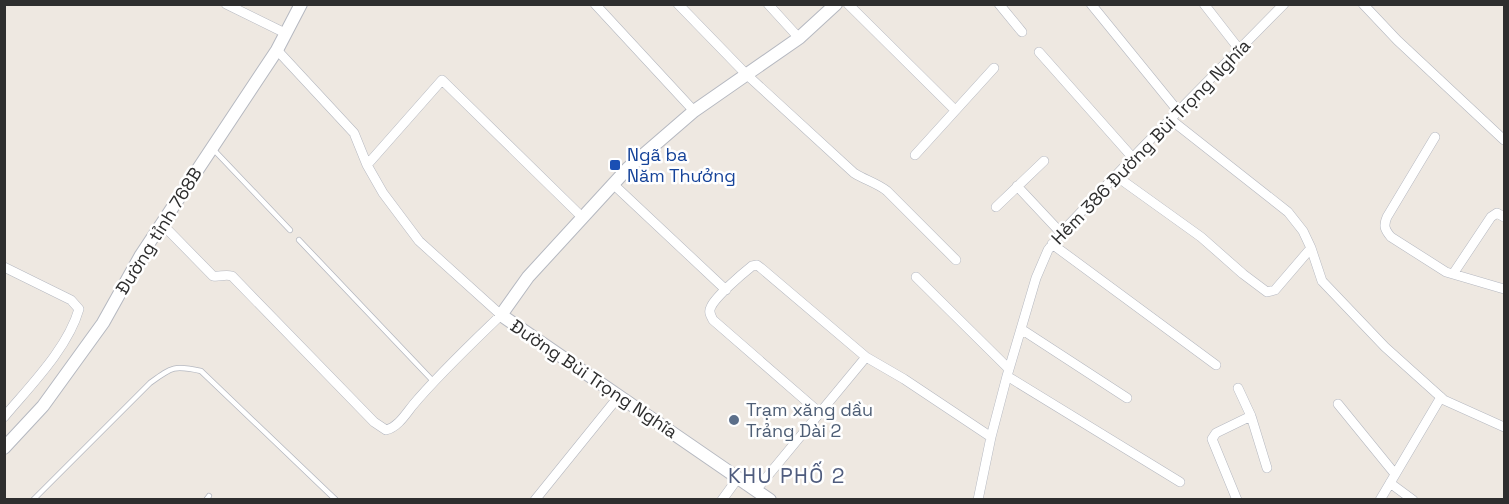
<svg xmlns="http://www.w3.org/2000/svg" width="1509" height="504" font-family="'Space Grotesk',sans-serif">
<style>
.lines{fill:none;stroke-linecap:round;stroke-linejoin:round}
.service-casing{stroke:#b5b8c0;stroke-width:6}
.minor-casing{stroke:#b5b8c0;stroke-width:10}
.tertiary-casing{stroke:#b5b8c0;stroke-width:14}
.service{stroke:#fff;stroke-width:4.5}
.minor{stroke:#fff;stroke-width:9}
.tertiary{stroke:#fff;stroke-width:12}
.transit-dot{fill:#1a4fb4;stroke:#fff;stroke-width:2}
.service-dot{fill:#5c6f8a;stroke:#fff;stroke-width:2}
.labels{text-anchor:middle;stroke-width:5;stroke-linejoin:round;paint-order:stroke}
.street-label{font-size:18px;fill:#2e2e2e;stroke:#fff}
.transit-label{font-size:18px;fill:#164399;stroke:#fff;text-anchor:start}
.service-label{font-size:18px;fill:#4e5e75;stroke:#fff;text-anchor:start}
.quarter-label{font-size:21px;letter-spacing:1.5px;fill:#4f5c7e;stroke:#fff}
</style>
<rect width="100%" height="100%" fill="#eee8e1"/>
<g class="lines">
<!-- service casing -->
<g class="service-casing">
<path id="service" d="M213,149L290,230
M299,240L433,381
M33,500L150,383C172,367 174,365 201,371L336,500
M206,500L209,496"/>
</g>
<!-- minor casing -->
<g class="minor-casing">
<path id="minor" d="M226,4L285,33
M595,4L694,111
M678,4L746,74L854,173C865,180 877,183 887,191L956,260
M768,4L799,38
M848,4L955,110
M999,4L1022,32
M1091,4L1178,111
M1204,4L1239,49
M1363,4L1397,40L1504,140
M1039,52L1133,158
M1170,119L1288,212L1303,231L1311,248L1322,281L1385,347L1444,400L1504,427
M1435,137L1387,217C1383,226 1385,230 1391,237L1446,272L1504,289
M915,155L994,68
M367,165L442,80L582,217
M1116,176L1201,237L1243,274L1267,292L1275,290L1311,248
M613,184L726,290
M1017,186L1061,233
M996,207L1044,161
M162,224L213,276C220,277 225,274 232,276L374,422L386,430C398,427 405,415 413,405C440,373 471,344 501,315L419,241L383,193L367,165L354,133L277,50
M1052,244L1216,365
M4,267L71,300L79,309C68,348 30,386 4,417
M1453,274L1491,217L1497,213L1504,217
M916,277L1009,369
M1021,329L1127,398
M1007,376L1180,482
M1238,388L1251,416L1267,468
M1338,404L1395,474
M820,413L713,320C711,316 708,312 711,307C715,297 742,274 752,266L757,265L761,268L866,357L904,379L991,437
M1390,483L1413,500
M756,490L866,357
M535,500L619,396
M722,500L738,478
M978,500L991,437L1007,376L1036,278L1048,250L1061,233L1142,148L1284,4
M1237,500L1212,439L1216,433L1251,416
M1380,500L1441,397"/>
</g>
<!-- tertiary casing -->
<g class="tertiary-casing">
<path id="tertiary" d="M4,448L43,406L103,323L141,255L277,50L301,4
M770,500L501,315L528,277L628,168L694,111L799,38L836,4"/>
</g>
<!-- service -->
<use href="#service" class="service"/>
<!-- minor -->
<use href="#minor" class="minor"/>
<!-- tertiary -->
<use href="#tertiary" class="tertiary"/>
</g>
<!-- markers -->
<rect class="transit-dot" x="609" y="159" width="12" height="12" rx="3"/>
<circle class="service-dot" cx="734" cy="420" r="6"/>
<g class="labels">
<!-- street labels -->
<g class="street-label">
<text transform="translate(1151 142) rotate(-46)" y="6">Hẻm 386 Đường Bùi Trọng Nghĩa</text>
<text transform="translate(159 231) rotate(-58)" y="6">Đường tỉnh 768B</text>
<text transform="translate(594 379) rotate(34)" y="6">Đường Bùi Trọng Nghĩa</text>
</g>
<!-- transit labels -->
<g class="transit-label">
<text x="627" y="161">Ngã ba<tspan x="627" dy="21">Năm Thưởng</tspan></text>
</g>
<!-- service labels -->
<g class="service-label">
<text x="746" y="416">Trạm xăng dầu<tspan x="746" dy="21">Trảng Dài 2</tspan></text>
</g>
<!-- quarter labels -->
<g class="quarter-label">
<text x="787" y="483">KHU PHỐ 2</text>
</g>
</g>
<!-- border -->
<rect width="1509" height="504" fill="none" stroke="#2e2e2e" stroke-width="12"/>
</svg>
